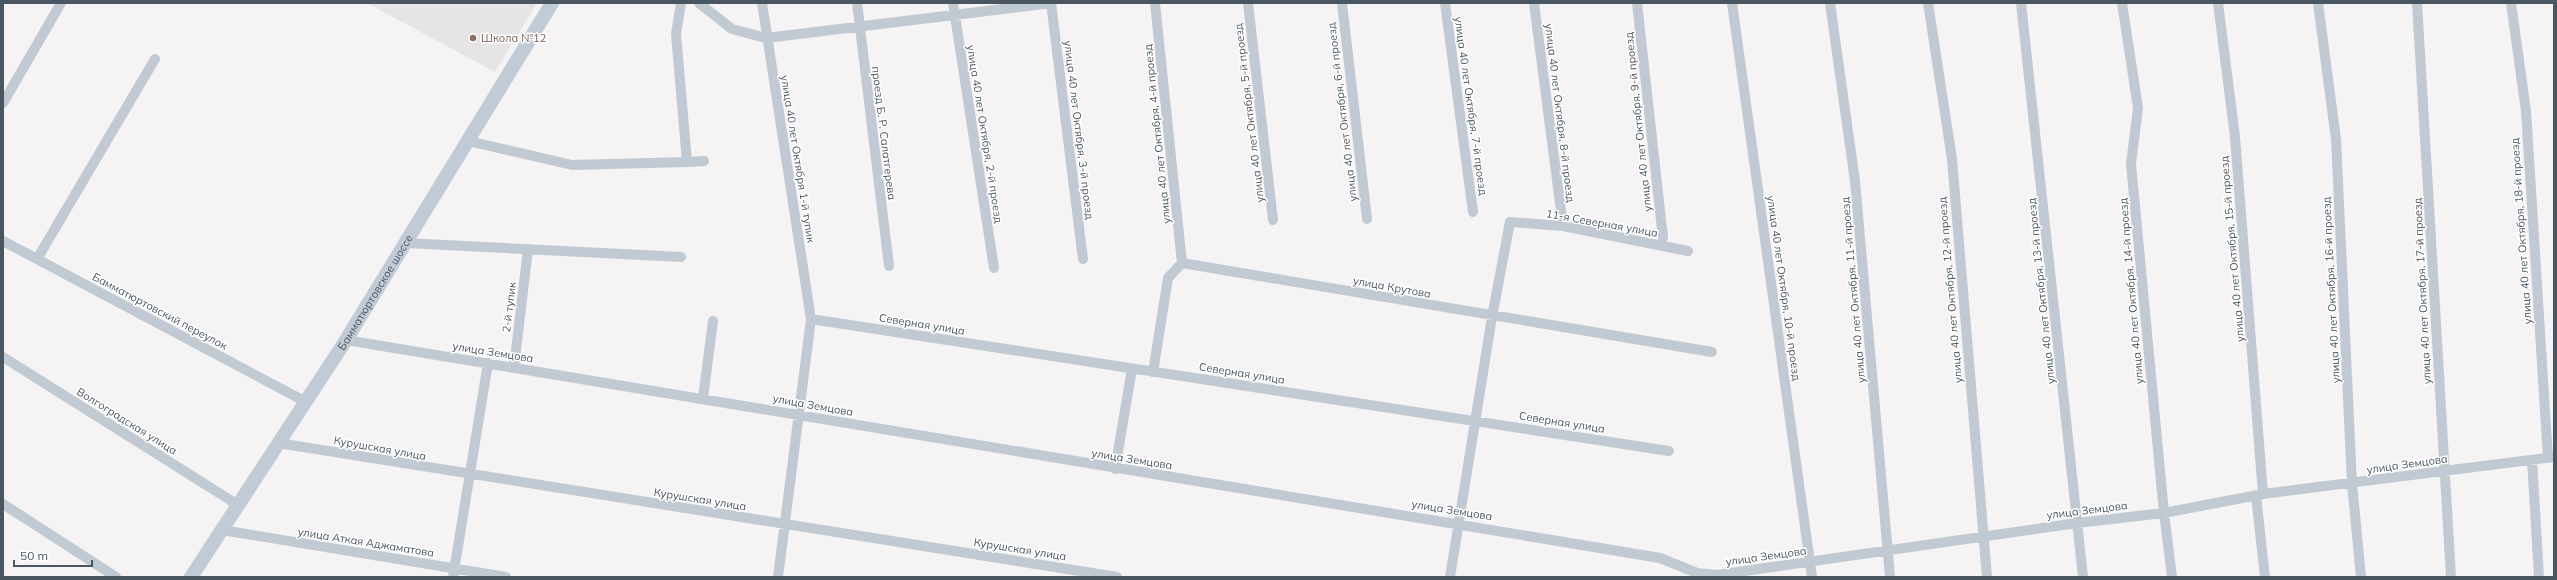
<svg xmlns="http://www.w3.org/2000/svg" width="2557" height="580" font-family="Mulish,sans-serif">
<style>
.education{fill:#e6e4e5}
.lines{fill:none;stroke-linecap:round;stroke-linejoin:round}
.street{stroke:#c1cad2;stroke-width:10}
.secondary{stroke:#c1cbd6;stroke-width:14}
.education-dot{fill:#8d6e63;stroke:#fff;stroke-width:1.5}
.labels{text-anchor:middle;stroke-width:3;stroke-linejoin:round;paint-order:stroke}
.education-label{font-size:11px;fill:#785e54;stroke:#fff;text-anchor:start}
.street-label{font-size:11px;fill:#4a5661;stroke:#fff}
</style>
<rect width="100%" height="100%" fill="#f5f3f3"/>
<!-- education -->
<path class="education" d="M367,3H537L495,72Z"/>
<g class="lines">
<!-- street -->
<path class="street" d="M681,3L676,34L687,162L704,161
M699,3L732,29L766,38L1052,3
M762,3L811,319L778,577
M857,3L889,266
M953,3L994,268
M1051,3L1083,259
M1155,3L1182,263
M1248,3L1273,220
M1342,3L1367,219
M1445,3L1473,212
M1534,3L1563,226
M1637,3L1663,238
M1732,3L1812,577
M1830,3L1855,181L1890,577
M1928,3L1952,159L1987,577
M2021,3L2083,577
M2122,3L2138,108L2131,164L2164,513L2172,577
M2218,3L2235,137L2263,494
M2318,3L2336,139L2352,484L2361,577
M2417,3L2451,577
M2511,3L2526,111L2548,458
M3,103L61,3
M468,141L572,165L687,162
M3,241L306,402
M405,243L681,257
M37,259L155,59
M811,319L1669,451
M346,340L1660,558L1697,573L1717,575L2077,523L2164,513L2263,494L2554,457
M3,357L238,505
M514,367L528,249
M1153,372L1168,278L1182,263L1712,352
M703,398L713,321
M278,443L1117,577
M2532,460L2539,577
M1115,469L1132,369
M2256,496L2265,577
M3,504L116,577
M222,530L506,577
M453,577L488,363
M1450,577L1492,317L1510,222L1563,226L1688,251"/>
<!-- secondary -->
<path class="secondary" id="s1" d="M191,577L346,340L552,3"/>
</g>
<!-- markers -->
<circle class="education-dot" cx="473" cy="38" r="4"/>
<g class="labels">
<!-- education labels -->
<g class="education-label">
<text x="481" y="42">Школа №12</text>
</g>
<!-- street labels -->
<g class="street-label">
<text transform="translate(1471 106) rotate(82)" y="4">улица 40 лет Октября, 7-й проезд</text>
<text transform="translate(1342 112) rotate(-97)" y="4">улица 40 лет Октября, 6-й проезд</text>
<text transform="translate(1249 113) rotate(-97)" y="4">улица 40 лет Октября, 5-й проезд</text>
<text transform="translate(1560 113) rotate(83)" y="4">улица 40 лет Октября, 8-й проезд</text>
<text transform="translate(1638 122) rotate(-96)" y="4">улица 40 лет Октября, 9-й проезд</text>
<text transform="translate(1079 130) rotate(83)" y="4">улица 40 лет Октября, 3-й проезд</text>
<text transform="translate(884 133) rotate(83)" y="4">проезд Б. Р. Салатгерева</text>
<text transform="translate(985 134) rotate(81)" y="4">улица 40 лет Октября, 2-й проезд</text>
<text transform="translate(1157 134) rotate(-96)" y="4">улица 40 лет Октября, 4-й проезд</text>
<text transform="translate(798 159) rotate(81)" y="4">улица 40 лет Октября 1-й тупик</text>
<text transform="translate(1602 223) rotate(10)" y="4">11-я Северная улица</text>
<text transform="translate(2521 231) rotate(-94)" y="4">улица 40 лет Октября, 18-й проезд</text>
<text transform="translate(2232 249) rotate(-95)" y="4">улица 40 лет Октября, 15-й проезд</text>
<text transform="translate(1392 287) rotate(10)" y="4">улица Крутова</text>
<text transform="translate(1784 288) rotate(82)" y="4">улица 40 лет Октября, 10-й проезд</text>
<text transform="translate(1853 290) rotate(-95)" y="4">улица 40 лет Октября, 11-й проезд</text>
<text transform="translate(1950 290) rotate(-95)" y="4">улица 40 лет Октября, 12-й проезд</text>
<text transform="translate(2331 290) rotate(-93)" y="4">улица 40 лет Октября, 16-й проезд</text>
<text transform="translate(2041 291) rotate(-96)" y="4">улица 40 лет Октября, 13-й проезд</text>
<text transform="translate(2131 291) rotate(-95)" y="4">улица 40 лет Октября, 14-й проезд</text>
<text transform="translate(2422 291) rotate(-93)" y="4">улица 40 лет Октября, 17-й проезд</text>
<text dy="4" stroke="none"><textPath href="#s1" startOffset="339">Бамматюртовское шоссе</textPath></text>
<text transform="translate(509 307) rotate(-83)" y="4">2-й тупик</text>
<text transform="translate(160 311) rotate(28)" y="4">Бамматюртовский переулок</text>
<text transform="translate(922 324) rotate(9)" y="4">Северная улица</text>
<text transform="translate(493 352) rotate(9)" y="4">улица Земцова</text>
<text transform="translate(1242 373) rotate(9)" y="4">Северная улица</text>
<text transform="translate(813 405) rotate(10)" y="4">улица Земцова</text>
<text transform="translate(127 421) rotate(32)" y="4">Волгоградская улица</text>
<text transform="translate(1562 422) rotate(9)" y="4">Северная улица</text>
<text transform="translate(380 448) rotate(10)" y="4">Курушская улица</text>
<text transform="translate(1132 459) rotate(9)" y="4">улица Земцова</text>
<text transform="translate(2407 464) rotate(-8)" y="4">улица Земцова</text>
<text transform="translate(700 499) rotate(9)" y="4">Курушская улица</text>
<text transform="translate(1452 510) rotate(9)" y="4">улица Земцова</text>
<text transform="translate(2087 510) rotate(-7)" y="4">улица Земцова</text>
<text transform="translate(366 542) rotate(9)" y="4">улица Аткая Аджаматова</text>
<text transform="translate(1020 549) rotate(9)" y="4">Курушская улица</text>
<text transform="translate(1766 556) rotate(-8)" y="4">улица Земцова</text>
</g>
</g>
<!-- border -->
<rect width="2557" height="580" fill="none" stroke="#4a5661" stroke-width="8"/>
<!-- scale -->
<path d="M14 560v6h78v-6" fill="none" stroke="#4a5661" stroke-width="2"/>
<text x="20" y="560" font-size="12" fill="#4a5661" stroke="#ffffff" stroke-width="3" paint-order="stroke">50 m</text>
</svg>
